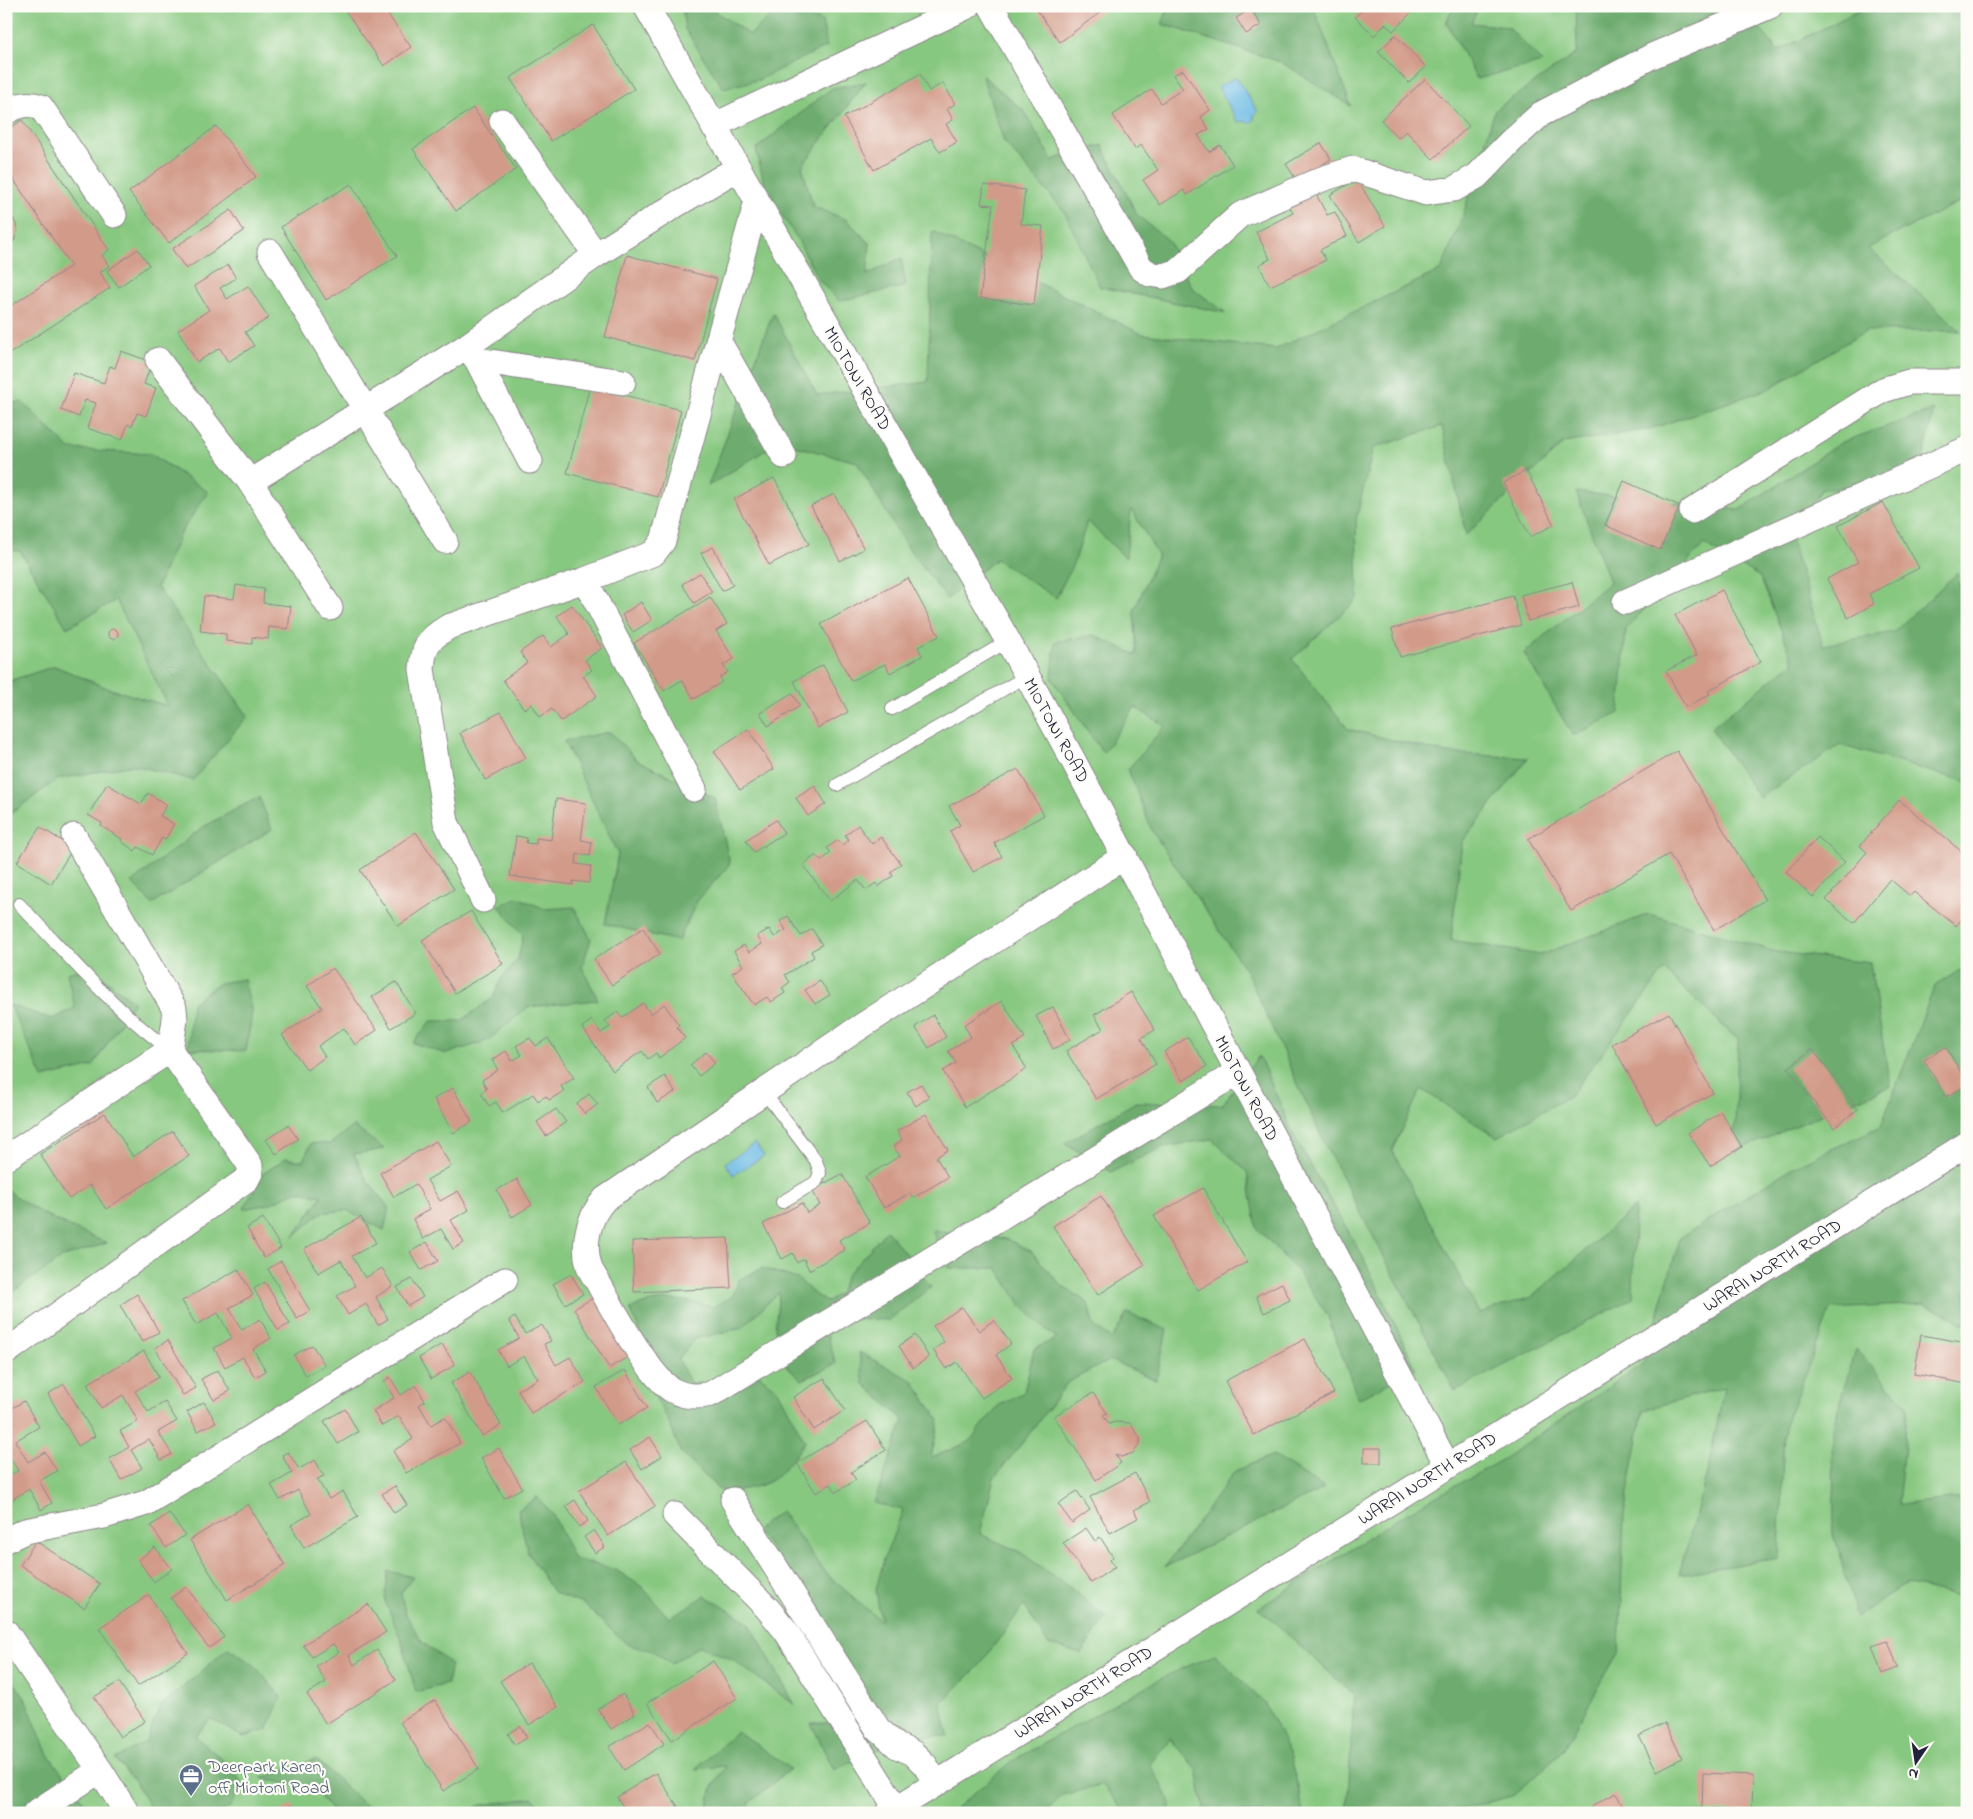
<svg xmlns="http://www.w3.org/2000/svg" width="1973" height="1819" font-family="'Indie Flower',sans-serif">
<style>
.green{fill:#87c880;stroke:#54755e}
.forest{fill:#6dac6e;stroke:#486754}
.water{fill:#69b9e4;stroke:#466e90}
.building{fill:#d29a88}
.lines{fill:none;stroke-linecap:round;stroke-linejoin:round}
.lane-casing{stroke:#8c8688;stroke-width:14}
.street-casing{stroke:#8c8688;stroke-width:27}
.lane{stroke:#fff;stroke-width:12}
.street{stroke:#fff;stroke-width:25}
.labels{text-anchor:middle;stroke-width:4.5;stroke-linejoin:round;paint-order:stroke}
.street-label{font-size:18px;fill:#22223b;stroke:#fdfcf7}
.service-label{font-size:18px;fill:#4e5e75;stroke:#fdfcf7;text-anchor:start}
</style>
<rect width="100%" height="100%" fill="#fdfcf7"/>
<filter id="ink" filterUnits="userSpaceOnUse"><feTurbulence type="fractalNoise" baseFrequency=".02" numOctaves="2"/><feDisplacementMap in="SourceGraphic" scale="10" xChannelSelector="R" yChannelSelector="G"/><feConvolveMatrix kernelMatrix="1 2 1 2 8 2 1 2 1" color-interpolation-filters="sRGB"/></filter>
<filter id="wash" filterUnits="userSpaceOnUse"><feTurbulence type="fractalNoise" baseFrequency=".0096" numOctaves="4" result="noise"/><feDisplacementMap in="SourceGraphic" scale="20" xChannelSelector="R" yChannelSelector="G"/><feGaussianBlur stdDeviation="1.12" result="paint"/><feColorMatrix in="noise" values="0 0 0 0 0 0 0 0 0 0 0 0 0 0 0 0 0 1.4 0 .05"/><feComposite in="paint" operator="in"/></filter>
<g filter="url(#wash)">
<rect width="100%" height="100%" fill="#f6ead4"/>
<!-- green -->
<path class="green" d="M6,6H1967V1813H6Z"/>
<!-- forest -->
<path class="forest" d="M682,6H714L716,12L750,35L779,6L822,21L827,46L758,80L723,88L685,29Z
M1169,6H1313L1351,106L1281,62L1162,24Z
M1454,6H1479L1471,23L1508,27L1542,62L1477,79L1446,22Z
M1576,6H1742L1778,51L1868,6H1967V198L1868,248L1961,331H1866L1768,389L1650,429L1564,443L1466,535L1442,426L1373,448L1356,520L1358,599L1292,659L1348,729L1446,753L1528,758L1462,842L1451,940L1540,955L1649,914L1777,952L1870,963L1890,1086L1734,1152L1738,1040L1664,970L1571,1095L1497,1137L1421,1089L1392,1150L1479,1313L1532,1297L1635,1207L1633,1298L1455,1391L1328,1151L1247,972L1152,831L1128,769L1165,726L1135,707L1103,753L1052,679L1055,642L1094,635L1137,655L1134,611L1158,555L1131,509L1126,558L1087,521L1076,558L1056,598L996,559L947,599L903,541L857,462L779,442L708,486L773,313L817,395L928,382L932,231L1142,334L1276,349L1441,270L1462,218L1495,110L1577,53Z
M982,75L1024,111L1052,160L1102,145L1137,215L1168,240L1192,288L1226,313L1100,287L1064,211L1004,142Z
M866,82L802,166L813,206L847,220L870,244L867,275L901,258L906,286L839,301L818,279L797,238L766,191L756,149L832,88Z
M22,402L70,449L151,454L208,492L180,534L157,587L248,716L193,780L133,765L58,779L6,817V682L55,666L107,688L168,706L116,600L67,628L20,551L6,550V404Z
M1934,410L1918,481L1822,489L1790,535L1823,645L1894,632L1957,573L1967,625V782L1840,745L1759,798L1711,728L1794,662L1760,577L1704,544L1626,629L1619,713L1573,736L1524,653L1610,582L1576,492L1739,510L1842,442Z
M610,732L637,760L715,798L730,864L697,901L678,941L605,924L618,854L564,741Z
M259,797L272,829L152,904L132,882L203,827Z
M517,897L545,909L574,907L591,939L582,967L598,1000L528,1007L487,1041L446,1054L413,1043L431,1021H461L493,998L501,979L518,959L523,936L499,906Z
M90,967L134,1002L93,1066L43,1078L10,1005L52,1019L75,1008L67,973Z
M1967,967V1325L1925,1304L1831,1309L1784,1428L1779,1558L1679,1574L1708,1470L1724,1387L1643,1410L1624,1515L1619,1651L1564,1749L1515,1795L1448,1813H1347L1354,1695L1259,1608L1408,1512L1505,1458L1644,1363L1680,1238L1795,1166L1881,1126L1935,985Z
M244,979L252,1013L246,1051L188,1049L192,1003L219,983Z
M1259,1056L1295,1138L1363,1257L1416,1369L1358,1399L1327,1314L1297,1271L1257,1228L1247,1172L1212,1139L1163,1147L1111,1172L1065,1143L1136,1102L1222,1105Z
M353,1126L384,1149L354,1154L367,1180L389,1208L384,1230L346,1210L321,1213L293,1237L322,1196L297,1191L269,1204L244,1209L261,1175L286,1158L303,1161L311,1143L330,1144Z
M6,1189C37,1214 71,1228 107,1243L64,1257L6,1296Z
M887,1230L931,1287L889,1320L851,1319L827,1334L836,1364L802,1380L785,1364L775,1328L779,1292L742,1328L695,1339L678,1359L691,1384L759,1375L778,1390L805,1442C796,1454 779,1479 764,1484C751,1489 736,1490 721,1491L681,1453L668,1420L648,1385L660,1357L641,1334L630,1309C659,1296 684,1299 713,1307L732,1297L739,1280L762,1268L798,1279L814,1294L826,1302L840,1293L846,1276Z
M932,1230L1007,1239L1031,1251L1062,1286L1088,1303L1093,1325L1112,1339L1127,1313L1167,1330L1156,1380L1110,1360L1068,1382L1026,1438L994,1478L980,1534L1020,1552L1069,1587L1106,1617L1081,1654L1048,1644L1024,1605L979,1666L941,1703L948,1736L905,1737L834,1770L811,1723H877L844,1670L819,1608L756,1530L781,1511L825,1573L881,1621L876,1590L884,1559L903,1510L874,1503L904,1420L864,1384L859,1352L913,1381L939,1420L931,1458L969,1442L998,1406L1024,1392L1034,1349L1057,1338L1043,1327L1021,1305L997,1268H948Z
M1855,1349L1908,1406L1898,1505L1967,1497V1599L1906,1584L1856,1617L1834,1534L1833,1428Z
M1273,1455L1324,1488L1165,1567L1235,1471Z
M537,1497L553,1515L574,1559L616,1570L642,1587L669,1618L705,1596L749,1622L795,1705L732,1659L699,1646L671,1664L653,1651L628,1645L583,1604L554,1593L528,1553L518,1510Z
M388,1571L413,1577L401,1593L405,1613L422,1642L451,1664L447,1684L416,1692L401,1639L385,1601Z
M228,1648L254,1665L281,1697L267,1730L243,1737L211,1719L195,1736L223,1760L244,1785L228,1809L215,1813H153L136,1783L115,1759L146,1742L160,1707Z
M1215,1654L1265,1704L1291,1757L1304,1813H1205L1197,1770L1170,1739L1150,1764L1171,1802L1169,1813H1125L1103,1785L1063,1795L1044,1813H950L1015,1759L1166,1676Z
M6,1672L25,1698L47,1753L92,1813H6V1773L14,1768L8,1713L6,1710Z
M737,1731L790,1769L749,1803L751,1813H707L711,1790L726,1766L695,1769Z
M316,1759L370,1810L379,1813H334L314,1790L262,1778Z
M533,1798L546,1813H466L480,1805Z"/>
<!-- water -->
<path class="water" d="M1236,77L1258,112L1254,115V120L1249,123L1243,121L1238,122L1218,87Z
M755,1143L764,1156L733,1175L725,1163Z"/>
<g id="blocks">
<!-- building -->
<path class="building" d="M342,6H382L411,47L384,66Z
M1040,6H1109L1060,42L1036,9Z
M1366,6H1418L1393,31L1385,24L1374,36L1355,17Z
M1251,9L1261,25L1246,34L1236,18Z
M593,25L634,89L551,141L510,78Z
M1395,35L1426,67L1409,83L1378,52Z
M1183,70L1210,110L1201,117L1209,129L1198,135L1209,152L1220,145L1233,165L1187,195L1184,190L1160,205L1143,180L1158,170L1141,145L1135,149L1113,115L1152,89L1161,103L1183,89L1173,75Z
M920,74L929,91L943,83L955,104L947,109L953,120L946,124L957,142L940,152L931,138L874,170L844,117Z
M1425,79L1469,126L1433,159L1406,131L1398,138L1381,120Z
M473,108L516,169L456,211L413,149Z
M22,120L109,250L102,255L109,266L100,272L110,288L6,356V309L71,266L6,168V131Z
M216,126L256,177L169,243L129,192Z
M1321,143L1331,159L1297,181L1286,164Z
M1357,179L1385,226L1359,242L1330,195Z
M351,184L397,256L326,300L281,227Z
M984,185L1025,190L1021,224L1043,226L1034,305L980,298L993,205L981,204Z
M1316,194L1327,215L1335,212L1347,236L1320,250L1326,260L1270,286L1259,265L1270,259L1256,232L1293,213L1290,207Z
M231,210L244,231L186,269L172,249Z
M6,213L12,217L16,224L17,233L14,241L6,247Z
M138,249L149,265L119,287L107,271Z
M627,255L717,279L695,361L605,337Z
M228,265L236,278L220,288L227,299L248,286L269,318L245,332L254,346L228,362L220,348L197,362L178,330L209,310L194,286Z
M121,351L152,362L144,384L156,388L146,416L137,413L132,426L128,424L122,440L87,428L96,403L85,400L79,417L61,410L74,373L104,383L110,366L115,368Z
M590,386L681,410L658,497L567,473Z
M1526,470L1554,525L1530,537L1503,483Z
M774,478L809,544L769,565L734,499Z
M1624,481L1680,506L1660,550L1605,525Z
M834,494L864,549L840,561L811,506Z
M1883,502L1919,568L1869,594L1874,604L1848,618L1827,579L1858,562L1838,526Z
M713,547L733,585L722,591L701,553Z
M700,573L712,592L694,603L682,584Z
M908,578L939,636L918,647L922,656L890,673L885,664L851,681L821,624Z
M1572,582L1579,607L1528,621L1521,595Z
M236,585L264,589L263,603L291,606L288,629L269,627L268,639L252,637V644L226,641V634L200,631L204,596L234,599Z
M1722,590L1761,662L1708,691L1710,694L1686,707L1666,671L1697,655L1675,615Z
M1513,596L1521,625L1400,657L1392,629Z
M710,597L727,624L716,631L734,659L723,665L728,672L720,677L722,682L694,699L682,680L664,691L634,643Z
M641,602L652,620L633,632L622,615Z
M572,605L602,648L585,660L592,670L583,676L597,696L561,721L552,709L540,717L532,704L524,709L503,680L527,663L520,652L543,636L551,647L569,634L557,616Z
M108 634a5 5 0 1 1 10 0a5 5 0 1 1-10 0Z
M823,665L848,712L818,728L794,681Z
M792,693L800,706L768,726L760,713Z
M501,712L526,758L485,780L460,733Z
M748,729L774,769L740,790L714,751Z
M1677,751L1765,900L1714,930L1669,854L1571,911L1528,839Z
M1018,769L1044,815L994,843L1002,857L973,872L950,831L960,825L949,806Z
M107,784L141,804L148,793L167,805L160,816L174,824L165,840L162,838L152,855L138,847L135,851L121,841L122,839L101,826L102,823L88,815Z
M815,786L826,804L808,816L796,798Z
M556,799L586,803L581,840L592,842L590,856L577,854L576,864L591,866L589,883L573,881V885L510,876L516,836L527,838L526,843L536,844V838L551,840Z
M1899,800L1967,856V913L1956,926L1914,892L1910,896L1890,879L1854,923L1826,900L1867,852L1860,846Z
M776,820L784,833L754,852L746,840Z
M858,825L872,844L881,837L901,864L891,872L893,876L878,887L876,883L866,890L858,880L830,901L803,865L816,855L821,861L831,853L827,848L838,840L842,845L849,840L845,835Z
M40,827L73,848L51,884L17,862Z
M416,832L454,889L398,926L360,870Z
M1818,837L1845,862L1813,897L1786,872Z
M471,911L503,964L455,993L422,940Z
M788,916L801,936L812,929L822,945L811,951L814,957L785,975L790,982L782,988L785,993L771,1002L767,997L754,1005L732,973L743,966L734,951L744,945L749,952L762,944L757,936L769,929L774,937L786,930L780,921Z
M643,928L660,954L612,985L594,959Z
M333,968L377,1030L355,1045L344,1028L318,1046L325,1057L307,1070L282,1035L322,1008L307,986Z
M820,981L830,995L815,1004L805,990Z
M396,982L416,1013L391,1028L372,997Z
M1131,992L1155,1030L1141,1038L1156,1064L1096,1099L1066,1051L1103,1029L1094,1015Z
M1002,1001L1025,1038L1013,1046L1027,1069L965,1107L943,1071L956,1063L948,1051L971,1037L964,1025Z
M643,1003L651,1014L664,1004L679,1025L677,1027L685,1038L659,1058L656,1053L648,1059L642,1051L613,1071L582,1027L592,1020L601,1033L610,1027L605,1021L617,1012L622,1018Z
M1053,1007L1070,1040L1053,1049L1036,1016Z
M1669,1013L1713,1093L1656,1124L1612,1044Z
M933,1015L946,1037L929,1048L915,1027Z
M1188,1037L1207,1066L1183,1081L1164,1052Z
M530,1038L536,1046L548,1038L574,1078L561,1086L564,1091L549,1100L546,1096L538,1101L533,1094L503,1113L496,1102L489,1106L481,1093L487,1089L482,1080L498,1070L492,1060L506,1051L512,1061L522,1055L516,1046Z
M1946,1047L1967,1083V1085L1946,1097L1924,1060Z
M1812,1049L1858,1109L1834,1128L1788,1068Z
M706,1052L715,1063L699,1076L690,1065Z
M665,1076L675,1092L657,1103L648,1087Z
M921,1084L929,1097L916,1106L907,1092Z
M453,1088L472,1122L453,1133L434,1099Z
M589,1094L598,1104L585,1114L577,1104Z
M556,1109L566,1122L546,1136L537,1122Z
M1721,1112L1742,1147L1710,1166L1688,1133Z
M105,1113L133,1157L173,1131L189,1156L106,1209L90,1185L69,1199L40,1154Z
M926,1114L948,1150L936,1157L948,1177L913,1198L910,1193L884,1208L865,1177L900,1156L893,1146L902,1140L897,1131Z
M288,1125L298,1139L276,1154L266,1140Z
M436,1141L451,1166L427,1180L440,1201L458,1191L469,1210L451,1220L464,1243L453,1249L441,1229L423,1239L413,1219L430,1209L416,1184L394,1197L380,1173Z
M842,1174L870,1223L839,1240L845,1250L809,1270L804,1259L797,1263L793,1253L782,1259L763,1224L802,1203L807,1213L820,1205L812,1190Z
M517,1179L532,1205L512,1217L497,1190Z
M1203,1188L1247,1262L1198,1290L1154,1216Z
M1101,1196L1145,1265L1098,1295L1053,1226Z
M361,1217L376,1243L352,1256L365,1278L382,1268L393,1286L376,1297L388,1319L378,1325L366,1304L348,1315L337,1296L355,1286L341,1260L318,1273L304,1249Z
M263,1218L281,1248L264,1258L247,1228Z
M728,1238L731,1288L634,1292L632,1241Z
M427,1242L438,1261L421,1270L410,1252Z
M281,1261L310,1311L297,1319L268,1269Z
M238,1269L253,1295L229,1308L242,1330L260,1319L271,1338L253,1349L266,1371L255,1377L243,1357L225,1367L214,1348L232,1338L218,1313L196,1325L182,1301Z
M571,1274L583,1294L565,1304L553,1284Z
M412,1279L423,1297L408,1306L397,1287Z
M265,1282L290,1324L278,1330L254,1289Z
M1282,1283L1290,1300L1264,1313L1256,1296Z
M137,1294L159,1332L142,1342L120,1305Z
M598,1295L633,1354L609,1368L574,1309Z
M962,1307L979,1331L994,1320L1011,1344L996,1355L1012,1378L982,1398L957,1362L946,1369L933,1350L944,1342L933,1326Z
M515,1317L525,1334L542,1325L551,1341L544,1344L556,1365L570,1357L585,1382L531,1413L518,1390L538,1379L524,1356L507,1366L498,1350L519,1338L509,1320Z
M915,1335L929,1357L913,1368L899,1346Z
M1921,1335L1967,1343V1384L1914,1374Z
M1305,1339L1334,1393L1254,1435L1225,1381Z
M168,1340L196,1388L183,1395L155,1348Z
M442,1344L455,1365L431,1379L419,1358Z
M312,1345L325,1365L306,1376L294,1355Z
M144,1351L159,1377L135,1391L148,1412L165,1402L177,1421L158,1432L172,1454L161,1460L149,1439L131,1450L142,1468L121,1480L109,1459L129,1447L120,1431L138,1421L123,1395L101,1408L87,1384Z
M218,1370L230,1391L214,1400L201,1379Z
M625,1370L647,1408L618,1425L596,1387Z
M470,1372L501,1425L482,1436L451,1383Z
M390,1377L401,1395L416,1385L425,1401L419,1405L431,1425L445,1417L460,1443L406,1473L393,1451L413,1439L399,1416L382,1426L373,1411L394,1398L384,1381Z
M824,1378L845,1410L814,1430L793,1397Z
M64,1384L95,1436L78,1446L48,1394Z
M1093,1393L1107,1413L1103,1415L1109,1424L1115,1422L1130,1423L1140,1438V1444L1133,1453L1121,1457L1115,1454L1121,1463L1096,1480L1054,1416Z
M24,1401L39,1427L15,1441L28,1462L45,1452L57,1471L39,1481L52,1503L41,1510L29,1489L11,1500L6,1491V1477L18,1471L6,1450V1412Z
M204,1402L216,1422L198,1431L187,1412Z
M345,1409L358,1432L338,1444L324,1421Z
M867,1421L886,1450L851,1472L856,1480L836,1492L831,1484L816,1493L797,1463Z
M650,1437L662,1456L642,1469L630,1450Z
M499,1448L522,1488L504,1498L481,1458Z
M1364,1448H1381V1463H1364Z
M288,1452L299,1469L315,1460L324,1476L317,1479L329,1499L343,1491L358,1517L304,1548L291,1525L311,1514L298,1490L280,1500L271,1485L292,1473L282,1455Z
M626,1462L655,1506L608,1536L579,1491Z
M1135,1473L1150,1502L1134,1510L1138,1518L1110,1533L1090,1497Z
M395,1486L407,1505L394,1513L382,1494Z
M1077,1491L1090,1510L1072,1523L1058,1504Z
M575,1500L588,1521L579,1527L566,1506Z
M248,1504L285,1565L227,1600L190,1540Z
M169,1513L185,1535L166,1548L151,1526Z
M1086,1528L1095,1541L1100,1537L1113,1557L1110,1560L1115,1567L1091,1583L1063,1543Z
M594,1530L605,1547L595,1553L584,1537Z
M36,1541L100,1584L84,1608L20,1565Z
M155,1547L172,1569L154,1582L138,1560Z
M186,1587L224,1637L209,1648L171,1598Z
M149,1595L188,1653L138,1686L99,1628Z
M368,1604L386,1632L349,1655L354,1665L377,1650L396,1680L326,1724L307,1694L326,1682L316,1666L339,1652L333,1644L312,1657L303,1645Z
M1888,1641L1898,1668L1882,1674L1872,1646Z
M713,1661L737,1698L672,1740L647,1703Z
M529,1663L558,1707L529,1725L500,1681Z
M119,1682L145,1721L120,1737L94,1697Z
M623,1694L635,1714L611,1729L598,1709Z
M435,1700L479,1769L443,1791L400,1722Z
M650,1722L664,1744L624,1770L609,1747Z
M1665,1723L1682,1758L1657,1771L1639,1736Z
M520,1726L527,1738L515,1745L508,1734Z
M656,1773L682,1813H627L617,1797Z
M1703,1773L1753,1775L1752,1811L1702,1809Z
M1616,1793L1626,1813H1594L1591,1807Z
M292,1805L296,1813H277Z"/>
</g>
</g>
<g filter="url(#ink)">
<use href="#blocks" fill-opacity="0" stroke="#8c8688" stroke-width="1"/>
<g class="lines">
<!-- lane casing -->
<g class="lane-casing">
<path id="lane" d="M892,709L1008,641
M837,785L1027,676
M19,904C67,954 113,1009 170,1050
M764,1092L816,1161L820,1173L816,1182L782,1202"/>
</g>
<!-- street casing -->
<g class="street-casing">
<path id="street" d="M646,6L1008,641L1074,762L1447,1465
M991,6L1141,268L1150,274L1163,276L1178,271L1240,215L1322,179L1353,169L1426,193L1454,189L1477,176L1511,141L1541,114L1652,56L1770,6
M6,112C19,105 28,102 41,107L114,215
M502,121L596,255
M713,126L968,6
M270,252L445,541
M719,342L784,456
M471,352L477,360L530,461
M158,360L250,482L330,608
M477,360L623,382
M250,482L467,346L596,255L677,204L738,168
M1692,511L1883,390L1909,382H1967
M1625,602L1967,449
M694,789L585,580L654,553L663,541L757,201
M1125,856L851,1033L605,1199C589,1216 582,1243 589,1266C591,1273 597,1280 600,1286C613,1310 652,1381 674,1391C686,1397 699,1397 711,1394L1238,1072
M483,900L446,822L422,669C424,645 427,640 448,627L585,580
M6,1158L170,1050
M6,1352L247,1179L250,1173V1165L170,1050L175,1020L174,1008L74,836
M733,1500L878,1729L897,1746L913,1753L925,1765L936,1783
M675,1515L767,1608L786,1631L896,1808
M6,1540L25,1531L104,1516L146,1503L505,1280
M6,1632L100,1770L127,1813
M35,1813L100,1770
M889,1813L1967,1144"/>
</g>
<!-- lane -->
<use href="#lane" class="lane"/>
<!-- street -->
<use href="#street" class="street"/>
</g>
</g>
<!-- icons -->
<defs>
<g id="office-pin" transform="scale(1.25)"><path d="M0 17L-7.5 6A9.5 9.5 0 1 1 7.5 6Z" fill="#5c6f8a" stroke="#fdfcf7"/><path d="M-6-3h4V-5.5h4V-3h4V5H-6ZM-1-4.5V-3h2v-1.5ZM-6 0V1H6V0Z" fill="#fff"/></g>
</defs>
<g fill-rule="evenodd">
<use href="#office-pin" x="191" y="1776"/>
</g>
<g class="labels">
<!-- street labels -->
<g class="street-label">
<text transform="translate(858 378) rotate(60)" y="6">MIOTONI ROAD</text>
<text transform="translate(1057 730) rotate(61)" y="6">MIOTONI ROAD</text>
<text transform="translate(1247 1088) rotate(62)" y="6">MIOTONI ROAD</text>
<text transform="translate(1772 1265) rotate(-32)" y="6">WARAI NORTH ROAD</text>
<text transform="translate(1427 1478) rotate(-32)" y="6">WARAI NORTH ROAD</text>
<text transform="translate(1083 1692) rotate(-32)" y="6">WARAI NORTH ROAD</text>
</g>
<!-- service labels -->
<g class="service-label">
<text x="208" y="1772">Deerpark Karen,<tspan x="208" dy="21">off Miotoni Road</tspan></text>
</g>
</g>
<!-- margin -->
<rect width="1973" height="1819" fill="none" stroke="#fdfcf7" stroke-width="25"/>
<!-- north arrow -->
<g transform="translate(1916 1762) rotate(193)" stroke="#fdfcf7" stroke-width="4" paint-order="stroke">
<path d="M0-4L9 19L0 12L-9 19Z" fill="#22223b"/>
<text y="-8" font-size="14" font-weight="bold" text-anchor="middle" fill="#22223b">N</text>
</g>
</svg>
